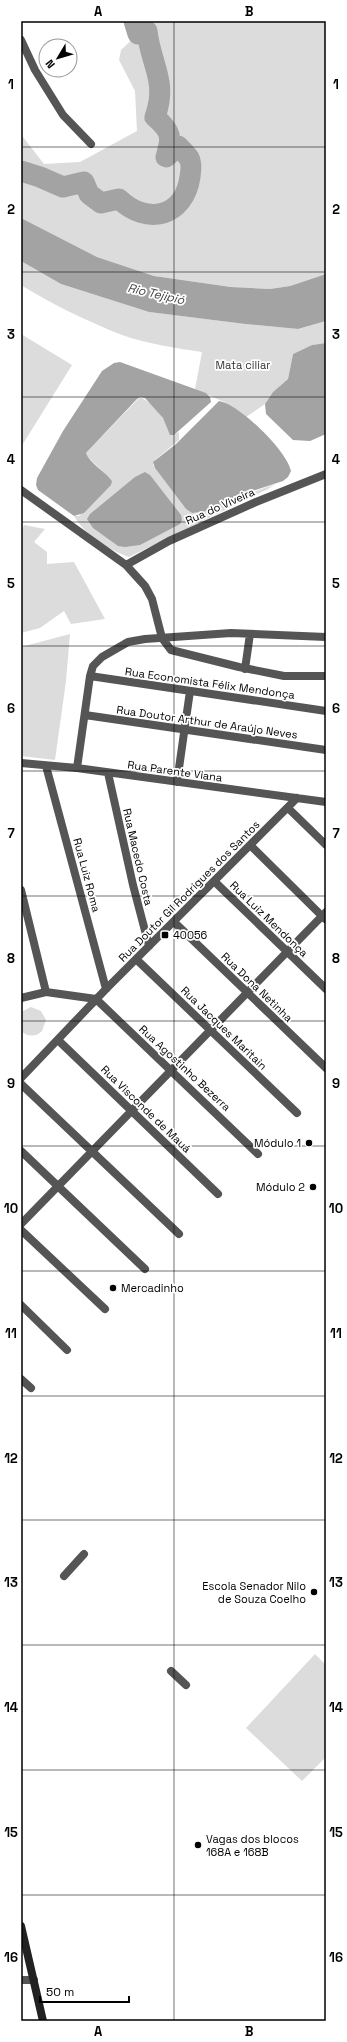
<svg xmlns="http://www.w3.org/2000/svg" width="347" height="2042" font-family="'Space Grotesk',sans-serif">
<style>
.green{fill:#dcdcdc}
.water{fill:#a3a3a3}
.lines{fill:none;stroke-linecap:round;stroke-linejoin:round}
.river{stroke:#a3a3a3;stroke-width:21}
.street{stroke:#555;stroke-width:8}
.secondary{stroke:#222;stroke-width:8}
.grid{fill:none;stroke:#000;stroke-width:1;stroke-opacity:0.55}
.poi-dot{fill:#000;stroke:#fff;stroke-width:1.5}
.labels{text-anchor:middle;stroke-width:3.5;stroke-linejoin:round;paint-order:stroke}
.park-label{font-size:11px;fill:#333;stroke:#fff}
.street-label{font-size:11px;fill:#000;stroke:#fff}
.poi-label{font-size:11px;fill:#000;stroke:#fff;text-anchor:start}
.water-label{font-size:12px;font-style:italic;fill:#444;stroke:#fff}
.neatline{fill:none;stroke:#000;stroke-width:1.5}
.grid-label{font-size:13px;text-anchor:middle;font-weight:bold;fill:#000}
</style>
<rect width="100%" height="100%" fill="#fff"/>
<!-- green -->
<path class="green" d="M134,21H326V274L290,286L270,289L231,287L154,276L97,257L21,218V137H23L44,164L80,162L137,131L135,91L119,60L121,50L138,34Z
M21,261L61,284L149,312L245,324L298,329L326,321V343L312,345L293,354L288,379L273,392L265,404L246,417L224,402L195,389L202,352C176,348 148,344 122,335C87,321 53,305 21,285Z
M21,334L72,365L21,447Z
M140,397C149,401 157,409 162,417C169,425 163,427 174,435L179,432V440L155,460L153,465L186,509L192,513H197L275,484L268,489L129,557C109,550 85,535 74,516H79L112,481L88,457L86,453Z
M24,525L45,529L34,542L47,552V564L74,562L105,619L71,624L64,611L40,628L21,633V533Z
M70,634L66,681L55,760L21,756V647Z
M31,1007L41,1011L46,1020L42,1031C36,1037 28,1037 21,1031V1012Z
M315,1654L326,1665V1757L302,1781L246,1728Z"/>
<!-- water -->
<path class="water" d="M21,218L97,257L154,276L231,287L270,289L290,286L326,274V321L298,329L245,324L149,312L61,284L21,261Z
M326,343V434L310,441L293,440L266,414L265,404L273,392L288,379L293,354L312,345Z
M120,362L206,393L210,397L211,402L174,435H170L163,418L145,398L140,397L137,399L86,453C90,464 105,471 112,481L111,485L84,513L74,516L38,490L36,485L37,478L63,431L102,371L114,363Z
M219,401C239,404 287,451 291,471L288,477L283,481L249,492L203,512L192,513L186,509L155,468L153,462L176,444Z
M145,472L150,475L181,515L182,520L180,524L140,545L125,547L118,546L93,528L87,519L90,514L135,477Z"/>
<g class="lines">
<!-- river -->
<path class="river" d="M21,171L40,177L63,187L84,182L89,194L101,203L119,199C147,226 184,217 190,177C191,171 192,163 189,158C186,154 182,150 178,146L166,157C172,137 172,132 155,117C168,81 151,66 147,31L138,34L134,21"/>
<!-- street -->
<path class="street" d="M21,40L35,70L63,115L91,144
M21,490L126,565L145,586L152,599L162,638L171,650L239,667L284,676H326
M126,565L169,541L256,502L326,474
M245,669L250,634
M90,676L326,711
M85,715L326,750
M21,763L77,768L326,802
M46,766L106,989
M77,768L90,676L93,666L102,657L128,642L145,639L231,633L326,637
M108,773L133,885L149,946
M177,782L190,691
M288,808L326,845
M250,845L325,919
M214,881L326,989
M21,890L46,992
M174,922L326,1068
M136,959L297,1113
M21,998L46,992L96,999L258,1154
M58,1040L218,1194
M21,1078L106,989L297,798
M21,1084L179,1234
M21,1151L145,1269
M21,1224L326,912
M21,1230L105,1309
M21,1305L67,1350
M21,1379L31,1388
M64,1576L84,1554
M171,1671L186,1685
M21,1980H34"/>
<!-- secondary -->
<path class="secondary" d="M21,1926L43,2021"/>
</g>
<!-- grid -->
<path class="grid" d="M174,21V2021M21,147H326M21,272H326M21,397H326M21,522H326M21,646H326M21,771H326M21,896H326M21,1021H326M21,1146H326M21,1271H326M21,1396H326M21,1520H326M21,1645H326M21,1770H326M21,1895H326"/>
<!-- markers -->
<g class="poi-dot">
<rect x="161" y="931" width="8" height="8" rx="2"/>
<circle cx="309" cy="1143" r="4"/>
<circle cx="313" cy="1187" r="4"/>
<circle cx="113" cy="1288" r="4"/>
<circle cx="314" cy="1592" r="4"/>
<circle cx="198" cy="1845" r="4"/>
</g>
<g class="labels">
<!-- park labels -->
<g class="park-label">
<text x="243" y="369">Mata ciliar</text>
</g>
<!-- street labels -->
<g class="street-label">
<text transform="translate(220 506) rotate(-24)" y="4">Rua do Viveira</text>
<text transform="translate(210 683) rotate(8)" y="4">Rua Economista Félix Mendonça</text>
<text transform="translate(207 722) rotate(8)" y="4">Rua Doutor Arthur de Araújo Neves</text>
<text transform="translate(175 771) rotate(8)" y="4">Rua Parente Viana</text>
<text transform="translate(138 857) rotate(77)" y="4">Rua Macedo Costa</text>
<text transform="translate(87 875) rotate(75)" y="4">Rua Luiz Roma</text>
<text transform="translate(189 891) rotate(-45)" y="4">Rua Doutor Gil Rodrigues dos Santos</text>
<text transform="translate(269 919) rotate(44)" y="4">Rua Luiz Mendonça</text>
<text transform="translate(257 987) rotate(44)" y="4">Rua Dona Netinha</text>
<text transform="translate(224 1028) rotate(44)" y="4">Rua Jacques Maritain</text>
<text transform="translate(185 1068) rotate(43)" y="4">Rua Agostinho Bezerra</text>
<text transform="translate(146 1109) rotate(44)" y="4">Rua Visconde de Mauá</text>
</g>
<!-- poi labels -->
<g class="poi-label">
<text x="173" y="939">40056</text>
<text x="301" y="1147" text-anchor="end">Módulo 1</text>
<text x="305" y="1191" text-anchor="end">Módulo 2</text>
<text x="121" y="1292">Mercadinho</text>
<text x="306" y="1590" text-anchor="end">Escola Senador Nilo<tspan x="306" dy="13">de Souza Coelho</tspan></text>
<text x="206" y="1843">Vagas dos blocos<tspan x="206" dy="13">168A e 168B</tspan></text>
</g>
<!-- water labels -->
<g class="water-label">
<text transform="translate(156 294) rotate(13)" y="4">Rio Tejipió</text>
</g>
</g>
<!-- border -->
<rect width="347" height="2042" fill="none" stroke="#ffffff" stroke-width="44"/>
<!-- north arrow -->
<g transform="translate(58 58) rotate(232)"><circle r="19" fill="#ffffff" stroke="#999999"/>
<path d="M0-3L7 15L0 10L-7 15Z" fill="#000000"/>
<text y="-6" font-size="11" font-weight="bold" text-anchor="middle" fill="#000000">N</text>
</g>
<!-- scale -->
<path d="M40 1996v6h89v-6" fill="none" stroke="#000000" stroke-width="2"/>
<text x="46" y="1996" font-size="12" fill="#000000" stroke="#ffffff" stroke-width="3" paint-order="stroke">50 m</text>
<rect x="22" y="22" width="303" height="1998" class="neatline"/>
<g class="grid-label">
<text x="98" y="16">A</text>
<text x="249" y="16">B</text>
<text x="11" y="89">1</text>
<text x="336" y="89">1</text>
<text x="11" y="214">2</text>
<text x="336" y="214">2</text>
<text x="11" y="339">3</text>
<text x="336" y="339">3</text>
<text x="11" y="464">4</text>
<text x="336" y="464">4</text>
<text x="11" y="588">5</text>
<text x="336" y="588">5</text>
<text x="11" y="713">6</text>
<text x="336" y="713">6</text>
<text x="11" y="838">7</text>
<text x="336" y="838">7</text>
<text x="11" y="963">8</text>
<text x="336" y="963">8</text>
<text x="11" y="1088">9</text>
<text x="336" y="1088">9</text>
<text x="11" y="1213">10</text>
<text x="336" y="1213">10</text>
<text x="11" y="1338">11</text>
<text x="336" y="1338">11</text>
<text x="11" y="1463">12</text>
<text x="336" y="1463">12</text>
<text x="11" y="1587">13</text>
<text x="336" y="1587">13</text>
<text x="11" y="1712">14</text>
<text x="336" y="1712">14</text>
<text x="11" y="1837">15</text>
<text x="336" y="1837">15</text>
<text x="11" y="1962">16</text>
<text x="336" y="1962">16</text>
<text x="98" y="2036">A</text>
<text x="249" y="2036">B</text>
</g>
</svg>
